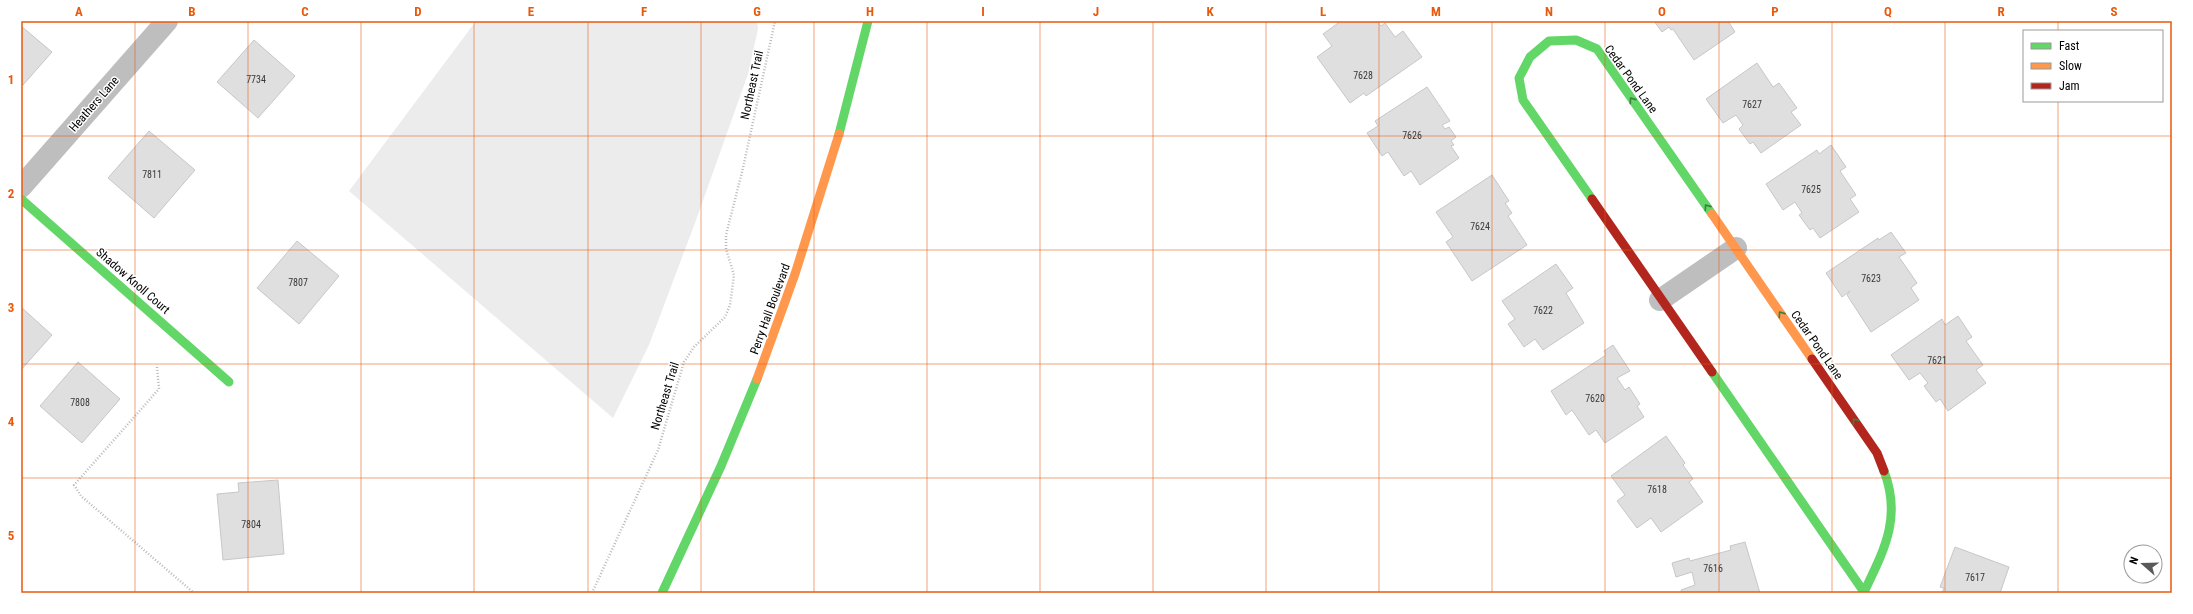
<svg xmlns="http://www.w3.org/2000/svg" width="2193" height="614" font-family="'Roboto Condensed',sans-serif">
<style>
.green{fill:#ececec}
.building{fill:#dfdfdf;stroke:#c7c7c7}
.lines{fill:none;stroke-linecap:round;stroke-linejoin:round}
.path{stroke:#b9b9b9;stroke-width:2.5;stroke-dasharray:1 2;stroke-linecap:butt}
.street{stroke:#bebebe;stroke-width:22}
.fast{stroke:#63d668;stroke-width:9}
.slow{stroke:#ff974d;stroke-width:9}
.jam{stroke:#b3261e;stroke-width:9}
.oneway{stroke:#3b803e}
.grid{fill:none;stroke:#e8590c;stroke-width:1;stroke-opacity:0.55}
.labels{text-anchor:middle;stroke-width:3;stroke-linejoin:round;paint-order:stroke}
.number-label{font-size:10px;fill:#383838}
.street-label{font-size:12px;fill:#000;stroke:#fff}
.neatline{fill:none;stroke:#e8590c;stroke-width:1.5}
.grid-label{font-size:13px;text-anchor:middle;font-weight:bold;fill:#e8590c}
</style>
<rect width="100%" height="100%" fill="#fff"/>
<!-- green -->
<path class="green" d="M476,21H757L758,29L748,74L695,223L649,345L613,418L349,191Z"/>
<!-- building -->
<path class="building" d="M1341,21H1377L1381,26L1385,23L1395,37L1403,31L1422,57L1366,96L1364,93L1350,103L1317,57L1332,46L1323,34Z
M1654,21H1728L1735,32L1694,60L1673,29L1671,30L1669,27L1662,32Z
M21,26L52,52L23,85L21,84Z
M254,40L295,76L258,118L217,82Z
M1757,63L1773,87L1779,83L1797,108L1791,112L1801,125L1761,153L1753,142L1750,144L1739,129L1743,125L1736,115L1723,123L1706,99Z
M1427,87L1450,121L1442,125L1445,129L1449,127L1456,137L1451,141L1454,145L1451,146L1459,158L1420,185L1411,171L1404,176L1388,152L1382,156L1367,133L1378,126L1375,121Z
M149,131L195,170L154,218L108,178Z
M1831,145L1846,167L1840,171L1856,195L1850,199L1859,212L1820,238L1813,228L1810,230L1799,215L1802,213L1795,202L1783,210L1766,184L1817,150L1819,154Z
M1492,175L1509,201L1505,203L1512,213L1508,216L1527,245L1472,281L1446,242L1453,237L1436,212Z
M1891,232L1906,253L1899,257L1917,283L1911,288L1919,300L1871,332L1847,295L1850,291L1842,297L1826,273L1878,238L1879,240Z
M297,241L339,276L299,324L257,288Z
M1556,264L1573,288L1566,293L1584,323L1543,350L1535,339L1524,347L1508,324L1515,319L1502,301Z
M21,307L52,335L21,370Z
M1958,316L1972,337L1966,341L1983,365L1976,370L1986,383L1948,411L1940,399L1936,402L1924,386L1928,383L1920,373L1909,380L1891,355L1942,319L1945,325Z
M1613,345L1630,371L1617,378L1625,390L1629,387L1640,404L1637,406L1644,417L1605,443L1596,430L1589,435L1572,410L1566,415L1551,391L1606,355L1604,351Z
M78,362L120,399L82,443L40,406Z
M1666,436L1685,463L1683,465L1693,479L1689,482L1703,502L1661,532L1651,518L1637,528L1617,501L1625,495L1611,476Z
M278,480L284,554L223,560L217,494L239,492L238,483Z
M1745,542L1760,593H1682L1681,590L1695,585L1692,572L1676,577L1672,563L1689,558L1690,561L1731,550L1730,546Z
M1955,547L2009,567L2000,593H1942L1944,588L1940,587Z"/>
<g class="lines">
<!-- path -->
<path class="path" d="M157,367L159,389L74,485L81,496L194,593
M592,593L658,450L684,362L694,347L725,317L730,305L734,275L726,249V235L743,168L775,21"/>
<!-- street -->
<path class="street" d="M21,187L167,21
M1660,300L1736,248"/>
<!-- fast -->
<path class="fast" d="M1576,40L1597,49L1712,214
M1576,40L1549,41L1530,57L1519,78L1523,100L1592,199
M839,134L868,21
M21,199L229,382
M1712,372L1864,592C1884,550 1902,518 1884,471
M662,593L721,466L757,379"/>
<!-- slow -->
<path class="slow" d="M1712,214L1812,359
M757,379L795,274L839,134"/>
<!-- jam -->
<path class="jam" d="M1592,199L1712,372
M1812,359L1877,453L1884,471"/>
</g>
<!-- one-way arrows -->
<defs><path id="oneway-chevron" d="M-2-3.5L2.5 0L-2 3.5" fill="none" stroke-width="1.6" stroke-linecap="round" stroke-linejoin="round"/></defs>
<g class="oneway">
<use href="#oneway-chevron" transform="translate(1632 100) rotate(-125)"/>
<use href="#oneway-chevron" transform="translate(1707 207) rotate(-125)"/>
<use href="#oneway-chevron" transform="translate(1781 314) rotate(-125)"/>
<use href="#oneway-chevron" transform="translate(1855 421) rotate(-125)"/>
</g>
<!-- grid -->
<path class="grid" d="M135,21V593M248,21V593M361,21V593M474,21V593M588,21V593M701,21V593M814,21V593M927,21V593M1040,21V593M1153,21V593M1266,21V593M1379,21V593M1492,21V593M1605,21V593M1719,21V593M1832,21V593M1945,21V593M2058,21V31M2058,101V593M21,136H2172M21,250H2172M21,364H2172M21,478H2172"/>
<g class="labels">
<!-- number labels -->
<g class="number-label">
<text x="1363" y="79">7628</text>
<text x="256" y="83">7734</text>
<text x="1752" y="108">7627</text>
<text x="1412" y="139">7626</text>
<text x="152" y="178">7811</text>
<text x="1811" y="193">7625</text>
<text x="1480" y="230">7624</text>
<text x="1871" y="282">7623</text>
<text x="298" y="286">7807</text>
<text x="1543" y="314">7622</text>
<text x="1937" y="364">7621</text>
<text x="1595" y="402">7620</text>
<text x="80" y="406">7808</text>
<text x="1657" y="493">7618</text>
<text x="251" y="528">7804</text>
<text x="1713" y="572">7616</text>
<text x="1975" y="581">7617</text>
</g>
<!-- street labels -->
<g class="street-label">
<text transform="translate(1631 79) rotate(54)" y="4">Cedar Pond Lane</text>
<text transform="translate(752 85) rotate(-78)" y="4">Northeast Trail</text>
<text transform="translate(94 104) rotate(-49)" y="4">Heathers Lane</text>
<text transform="translate(133 281) rotate(41)" y="4">Shadow Knoll Court</text>
<text transform="translate(770 309) rotate(-70)" y="4">Perry Hall Boulevard</text>
<text transform="translate(1817 345) rotate(55)" y="4">Cedar Pond Lane</text>
<text transform="translate(665 396) rotate(-73)" y="4">Northeast Trail</text>
</g>
</g>
<!-- border -->
<rect width="2193" height="614" fill="none" stroke="#ffffff" stroke-width="44"/>
<!-- legend -->
<rect x="2023" y="30" width="140" height="72" fill="#ffffff" stroke="#999999"/>
<rect x="2031" y="43" width="20" height="6" fill="#63d668" stroke="#999999"/>
<text x="2059" y="50" font-size="12" fill="#000000">Fast</text>
<rect x="2031" y="63" width="20" height="6" fill="#ff974d" stroke="#999999"/>
<text x="2059" y="70" font-size="12" fill="#000000">Slow</text>
<rect x="2031" y="83" width="20" height="6" fill="#b3261e" stroke="#999999"/>
<text x="2059" y="90" font-size="12" fill="#000000">Jam</text>
<!-- north arrow -->
<g transform="translate(2143 564) rotate(290)"><circle r="19" fill="#ffffff" stroke="#999999"/>
<path d="M0-3L7 15L0 10L-7 15Z" fill="#595959"/>
<text y="-6" font-size="11" font-weight="bold" text-anchor="middle" fill="#000000">N</text>
</g>
<rect x="22" y="22" width="2149" height="570" class="neatline"/>
<g class="grid-label">
<text x="79" y="16">A</text>
<text x="192" y="16">B</text>
<text x="305" y="16">C</text>
<text x="418" y="16">D</text>
<text x="531" y="16">E</text>
<text x="644" y="16">F</text>
<text x="757" y="16">G</text>
<text x="870" y="16">H</text>
<text x="983" y="16">I</text>
<text x="1096" y="16">J</text>
<text x="1210" y="16">K</text>
<text x="1323" y="16">L</text>
<text x="1436" y="16">M</text>
<text x="1549" y="16">N</text>
<text x="1662" y="16">O</text>
<text x="1775" y="16">P</text>
<text x="1888" y="16">Q</text>
<text x="2001" y="16">R</text>
<text x="2114" y="16">S</text>
<text x="11" y="84">1</text>
<text x="11" y="198">2</text>
<text x="11" y="312">3</text>
<text x="11" y="426">4</text>
<text x="11" y="540">5</text>
</g>
</svg>
